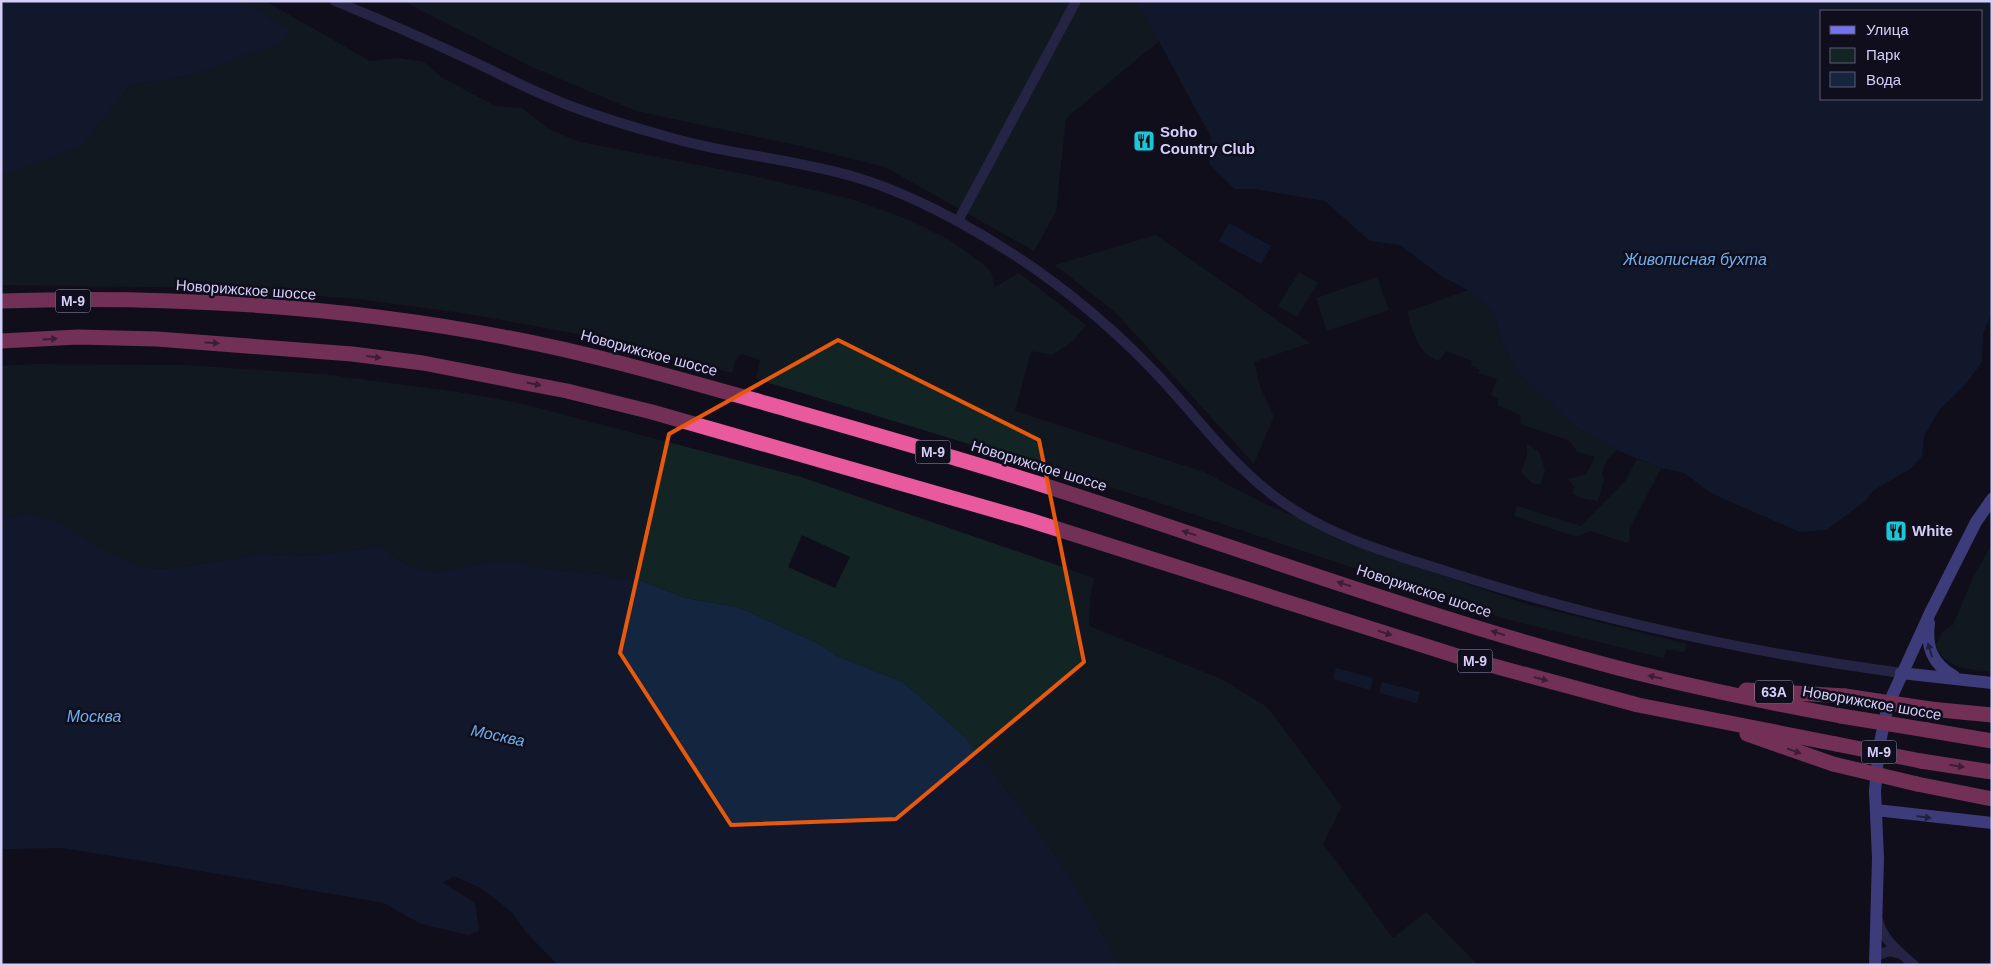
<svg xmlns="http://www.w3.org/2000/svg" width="1993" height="966" font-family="Arial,sans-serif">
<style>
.green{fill:#122524;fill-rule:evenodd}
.water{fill:#14253f;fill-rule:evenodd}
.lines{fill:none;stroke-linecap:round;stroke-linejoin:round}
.street{stroke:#413f75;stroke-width:10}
.secondary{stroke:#7572ed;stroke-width:12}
.highway{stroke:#e9599e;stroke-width:15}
.highway-bridge{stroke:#e9599e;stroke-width:15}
.oneway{fill:#723056}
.oneway2{fill:#383670}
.marked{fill:none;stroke:#e8590c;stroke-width:4;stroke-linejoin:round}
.labels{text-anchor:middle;stroke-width:5;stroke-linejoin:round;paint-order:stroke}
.shield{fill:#100e1c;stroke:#9895b7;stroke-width:1}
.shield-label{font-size:14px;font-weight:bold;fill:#d3cff9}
.poi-label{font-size:15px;font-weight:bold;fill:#d3cff9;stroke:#100e1c;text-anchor:start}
.street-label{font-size:15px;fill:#d3cff9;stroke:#100e1c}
.water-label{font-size:16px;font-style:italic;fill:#6ab0ec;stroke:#100e1c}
</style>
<rect width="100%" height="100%" fill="#100e1c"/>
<!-- green -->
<path class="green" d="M240,1H265L370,61L398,58L424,62L441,77L495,106L522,108L549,129L576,141L759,177L854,200L907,219L951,241L983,264L991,272L995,287L1019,273L1086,325L1072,342L1052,355L1031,351L1015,411L1204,472L1265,504L1307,522L1334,538L1529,605L1687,644L1684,652L1667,649L1663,658L1506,619L1142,497L756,379L760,360L741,354L735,361L732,373L568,332L462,313L358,299L218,288L1,285V176L81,146L131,85L198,74L239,57L280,44L291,30Z
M403,1H1137L1159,41L1066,118L1056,212L1034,251L885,167L801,146L636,111L530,66Z
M1156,235L1310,343L1254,362L1260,387L1274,416L1254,464L1115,312L1055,265Z
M1299,272L1318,283L1297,317L1278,306Z
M1377,277L1389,310L1327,331L1316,298Z
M1468,290L1492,310L1502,341L1516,371L1577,428L1617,450L1607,460L1602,472L1604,480L1598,501L1581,498L1573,494L1574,487L1568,479L1586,474L1595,457L1578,452L1568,440L1520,424L1521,415L1497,405L1499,399L1491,395L1497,379L1478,373L1480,370L1471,366L1472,361L1446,351L1439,361C1418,354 1413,332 1407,312Z
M34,364L183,365L322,374L458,392L519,403L801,477L1094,578L1090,599L1089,626L1221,679L1267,707L1342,807L1323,844L1393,938L1426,912L1478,965H1119L1084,900L1041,834L965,737L903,682L837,656L815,642L738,607L685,598L632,577L617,580L602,574L555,571L512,561L477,564L437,573L409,566L380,547L308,556L264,554L167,569L142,568L101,549L61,523L28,513L1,520V366ZM802,535L850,557L835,588L788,567Z
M1527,444L1539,452L1545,470L1541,484H1533L1521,473L1527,455Z
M1637,459L1661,468L1629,530L1630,540L1628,543L1590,531L1577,537L1514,516L1517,506L1581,526L1626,480Z
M1992,544V672C1970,669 1944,669 1936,645L1942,632L1953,625L1973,577Z"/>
<!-- water -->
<path class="water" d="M1,1H240L291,30L280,44L239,57L198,74L131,85L81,146L1,176Z
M1137,1H1992V312L1983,334L1982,362L1965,385L1939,410L1924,436L1922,456L1910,469L1874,490L1864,502L1826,530L1800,532L1713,494L1684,473L1661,468L1617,450L1577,428L1516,371L1502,341L1492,310L1468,290L1443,277L1400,245L1370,241L1325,201L1255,189H1235L1210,165L1208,156L1211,137ZM1982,11V99H1822V11Z
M1229,223L1271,246L1261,264L1219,241Z
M28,513L61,523L101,549L142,568L167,569L264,554L308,556L380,547L409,566L437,573L477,564L512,561L555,571L602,574L617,580L632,577L685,598L738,607L815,642L837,656L903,682L965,737L1041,834L1084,900L1119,965H558L526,932L512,912L481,888L454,876L443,883L475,903L479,931L468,935L421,924L384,903L144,861L62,848L1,849V520Z
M1336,668L1373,678L1370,690L1333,679Z
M1382,682L1420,692L1417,703L1379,693Z"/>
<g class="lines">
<!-- street -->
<path class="street" d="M335,1C381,20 427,40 472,61C498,73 524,87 551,98C585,113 623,124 658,134C722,154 791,158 855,177C892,188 926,204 959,222C1029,260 1091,307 1147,364C1191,408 1223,457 1274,496C1325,535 1388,553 1449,572C1597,620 1747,652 1901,673
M958,221L1076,1
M1878,920C1882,939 1899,952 1914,965
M1876,956L1889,951L1901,954"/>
<!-- secondary -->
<path class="secondary" d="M1929,623C1926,647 1932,664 1954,676
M1901,673L1992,683
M1876,810L1992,823
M1875,965L1878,858L1875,791L1879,747L1888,705L1930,613L1976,522L1992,499"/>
<!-- highway -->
<path class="highway" d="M1,301C163,295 346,306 504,337C595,354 683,380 772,405C863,431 955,457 1046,486C1236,547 1424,617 1618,668C1692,687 1766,702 1841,716
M1,341L78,337L157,339L352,354L423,363L567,391L652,412L1029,520L1457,656L1638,705L1836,744
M1746,690L1845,696
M1930,709L1992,715
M1927,730L1992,741
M1747,734L1833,764
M1921,761L1992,772
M1917,784L1992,799"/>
<!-- highway-bridge -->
<path class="highway-bridge" d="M1845,696L1930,709
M1841,716L1927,730
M1836,744L1921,761
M1833,764L1917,784"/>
</g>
<!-- one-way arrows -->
<defs><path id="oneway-solid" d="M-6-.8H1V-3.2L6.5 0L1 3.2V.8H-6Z" transform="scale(1.25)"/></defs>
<g class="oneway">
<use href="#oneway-solid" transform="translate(50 339) rotate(-3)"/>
<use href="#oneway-solid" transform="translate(212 343) rotate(4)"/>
<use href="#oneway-solid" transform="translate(374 357) rotate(7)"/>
<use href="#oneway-solid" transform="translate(534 384) rotate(12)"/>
<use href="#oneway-solid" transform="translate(1189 533) rotate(-162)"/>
<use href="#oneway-solid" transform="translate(1344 584) rotate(-162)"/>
<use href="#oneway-solid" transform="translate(1385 633) rotate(18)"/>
<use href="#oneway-solid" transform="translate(1498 633) rotate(-163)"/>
<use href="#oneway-solid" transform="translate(1655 677) rotate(-167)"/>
<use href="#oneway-solid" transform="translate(1541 679) rotate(15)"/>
<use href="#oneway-solid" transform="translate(1794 751) rotate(19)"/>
<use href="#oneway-solid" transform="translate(1957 766) rotate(9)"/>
</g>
<g class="oneway2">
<use href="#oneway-solid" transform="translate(1930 650) rotate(-107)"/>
<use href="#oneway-solid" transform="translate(1924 817) rotate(8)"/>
</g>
<!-- marked area -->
<path d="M0 0H1993V966H0ZM838,340L1039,440L1084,662L896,819L731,825L620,653L669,434Z" fill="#100e1c" fill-opacity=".55" fill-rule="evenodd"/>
<path class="marked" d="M838,340L1039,440L1084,662L896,819L731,825L620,653L669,434Z"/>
<!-- icons -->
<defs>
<g id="restaurant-square" transform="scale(1.125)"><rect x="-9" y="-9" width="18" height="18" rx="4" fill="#1cc5d7" stroke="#100e1c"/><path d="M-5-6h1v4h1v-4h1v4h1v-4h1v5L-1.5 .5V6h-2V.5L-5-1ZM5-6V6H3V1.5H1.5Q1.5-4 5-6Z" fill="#111"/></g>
</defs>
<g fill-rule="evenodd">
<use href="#restaurant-square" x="1144" y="141"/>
<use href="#restaurant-square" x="1896" y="531"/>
</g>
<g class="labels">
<!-- shield labels -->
<g class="shield">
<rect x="55.5" y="289.5" width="35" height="23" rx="4"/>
<rect x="915.5" y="440.5" width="35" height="23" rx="4"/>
<rect x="1457.5" y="649.5" width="35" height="23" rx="4"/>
<rect x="1755" y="680.5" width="38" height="23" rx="4"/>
<rect x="1861.5" y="740.5" width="35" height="23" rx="4"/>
</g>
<g class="shield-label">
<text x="73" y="306">М-9</text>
<text x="933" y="457">М-9</text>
<text x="1475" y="666">М-9</text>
<text x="1774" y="697">63A</text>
<text x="1879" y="757">М-9</text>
</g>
<!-- poi labels -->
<g class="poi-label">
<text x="1160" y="137">Soho<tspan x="1160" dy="17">Country Club</tspan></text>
<text x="1912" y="536">White</text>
</g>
<!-- street labels -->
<g class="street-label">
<text transform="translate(246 290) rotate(4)" y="5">Новорижское шоссе</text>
<text transform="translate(649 353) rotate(15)" y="5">Новорижское шоссе</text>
<text transform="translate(1039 466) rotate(17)" y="5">Новорижское шоссе</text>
<text transform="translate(1424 591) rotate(18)" y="5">Новорижское шоссе</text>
<text transform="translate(1872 703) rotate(10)" y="5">Новорижское шоссе</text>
</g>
<!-- water labels -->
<g class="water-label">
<text x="1695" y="265">Живописная бухта</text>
<text x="94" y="722">Москва</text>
<text transform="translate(498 735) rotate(12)" y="6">Москва</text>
</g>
</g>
<!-- border -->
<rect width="1993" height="966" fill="none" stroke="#d3cff9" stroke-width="5"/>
<!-- legend -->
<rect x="1820" y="10" width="162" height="90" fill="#100e1c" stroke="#5e5b74"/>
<rect x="1830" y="26" width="25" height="8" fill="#7572ed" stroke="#5e5b74"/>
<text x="1866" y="35" font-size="15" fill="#d3cff9">Улица</text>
<rect x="1830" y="48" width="25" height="15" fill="#122524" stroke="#5e5b74"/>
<text x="1866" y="60" font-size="15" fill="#d3cff9">Парк</text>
<rect x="1830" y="72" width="25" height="15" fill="#14253f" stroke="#5e5b74"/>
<text x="1866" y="85" font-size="15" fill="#d3cff9">Вода</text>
</svg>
